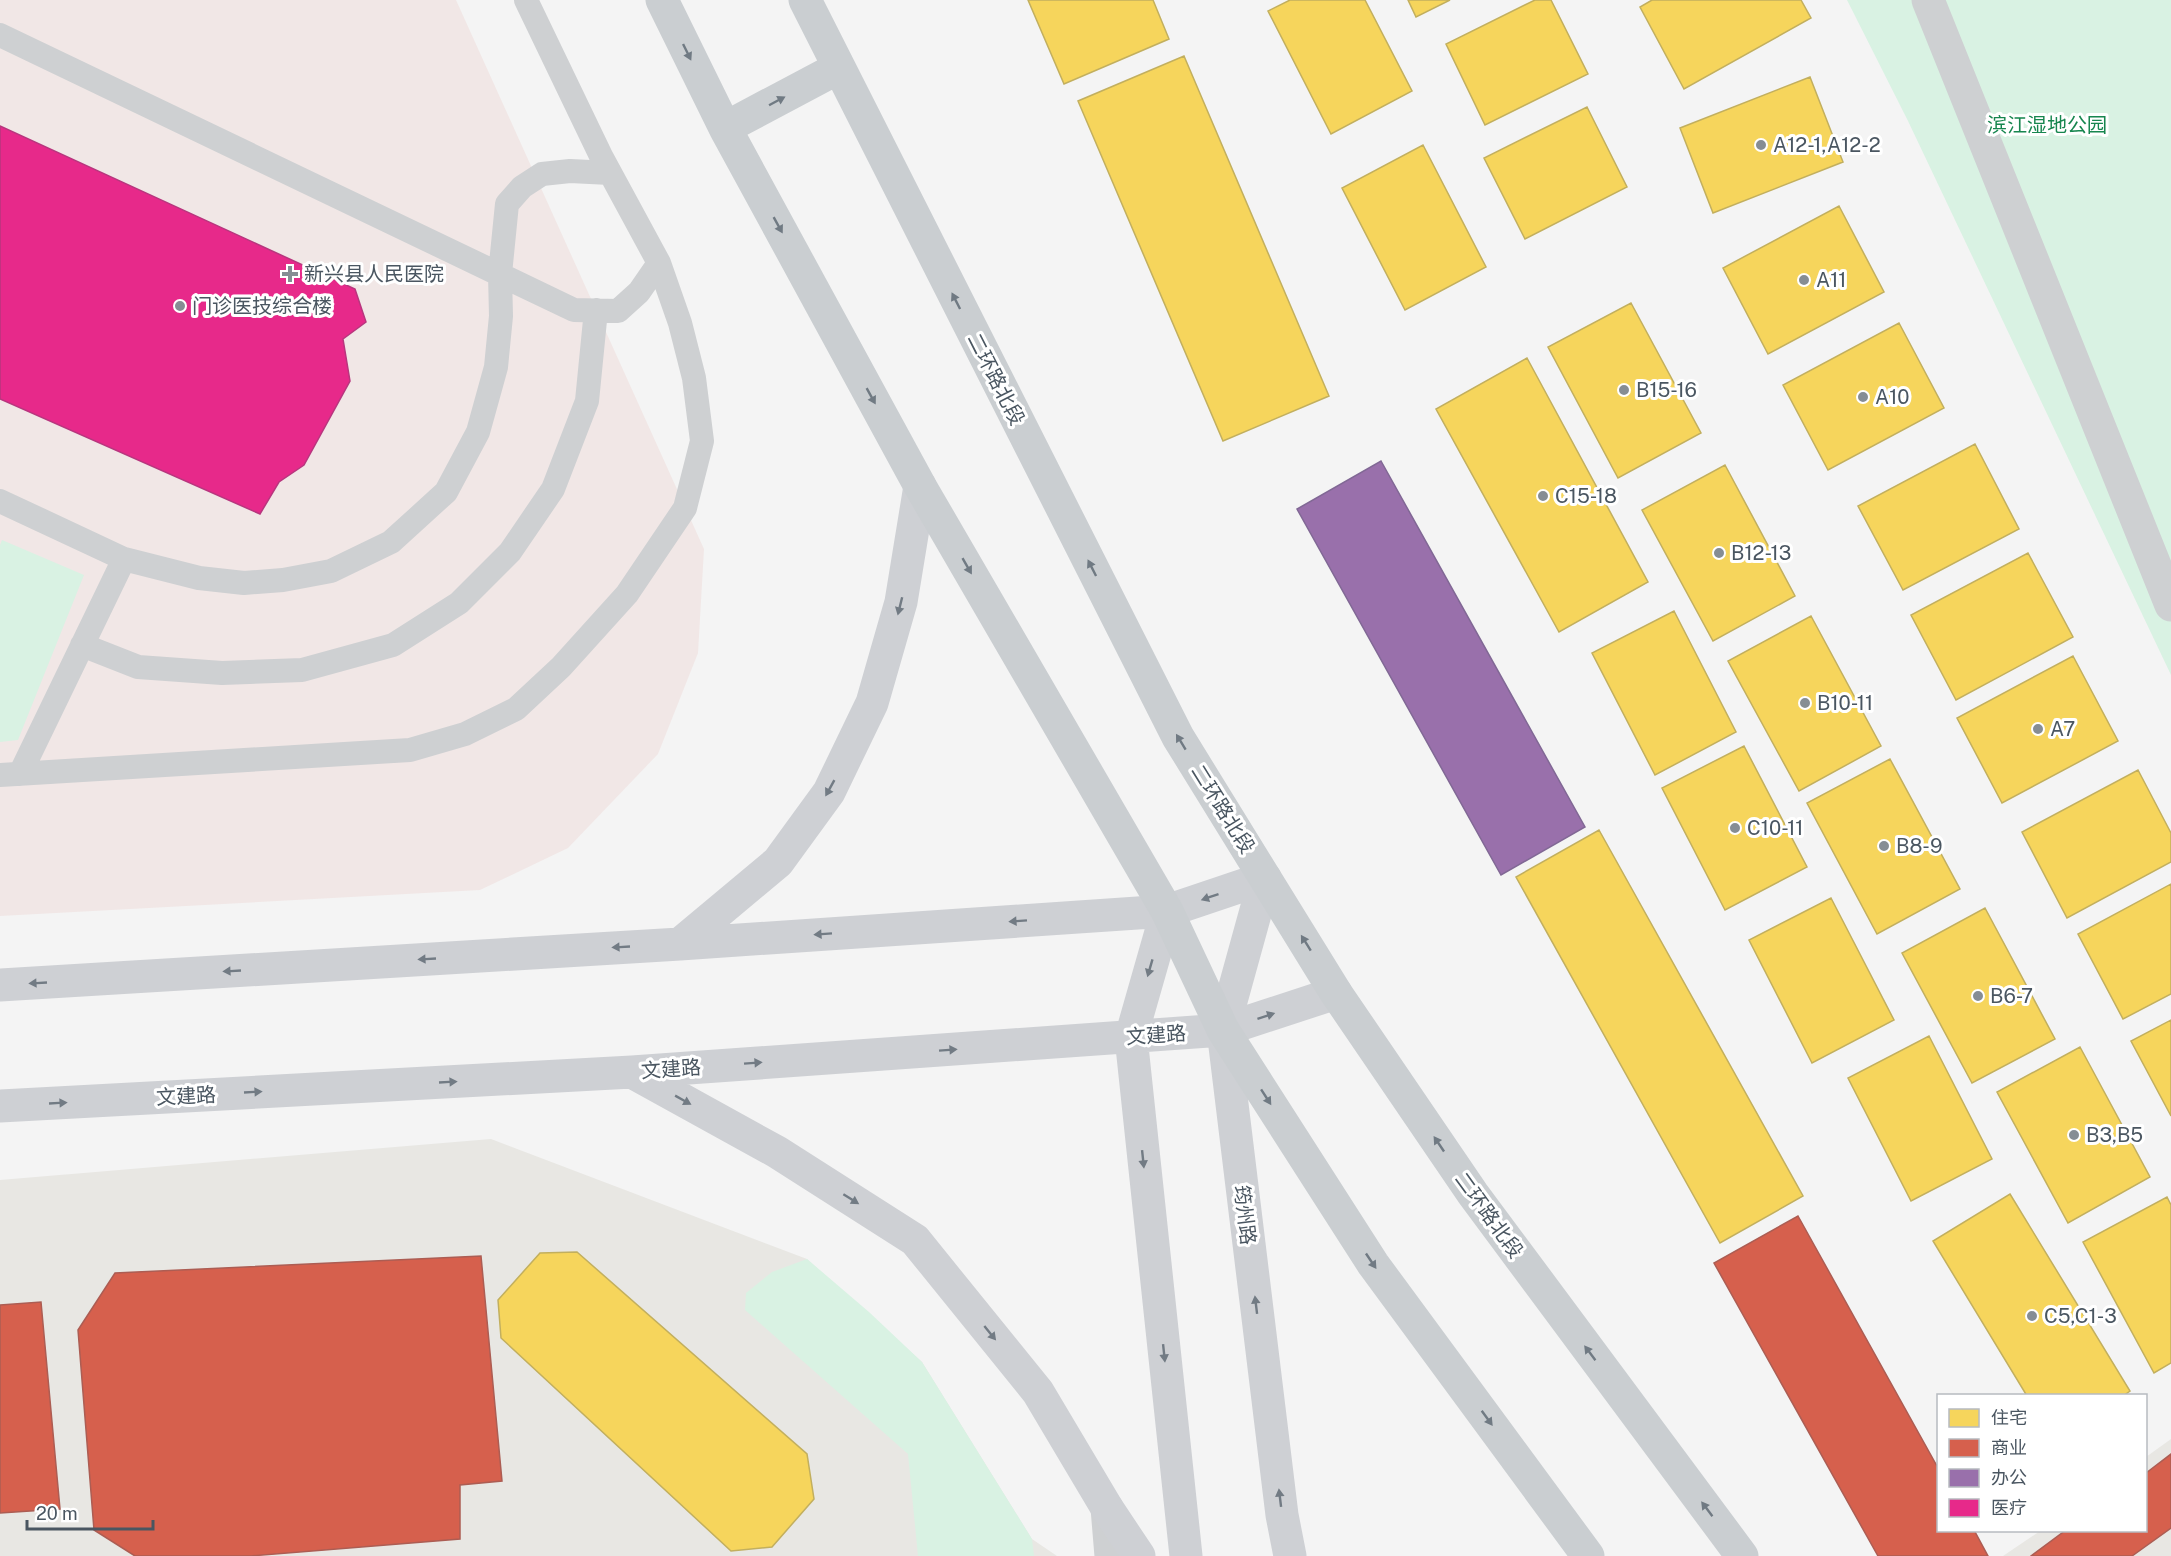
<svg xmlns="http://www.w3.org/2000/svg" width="2171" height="1556" font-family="'Public Sans','Noto Sans SC',sans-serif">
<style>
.commercial{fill:#e8e7e3}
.medical{fill:#f1e7e6}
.green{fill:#d9f2e3}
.homes{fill:#f6d55c;stroke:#c2af5e;stroke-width:1.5}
.shops{fill:#d6604d;stroke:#ac5d53;stroke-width:1.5}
.offices{fill:#9970ab;stroke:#816895;stroke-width:1.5}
.health{fill:#e7298a;stroke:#b8367e;stroke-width:1.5}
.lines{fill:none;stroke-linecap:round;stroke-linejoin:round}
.lane{stroke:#ced0d2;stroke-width:24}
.street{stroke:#ced0d2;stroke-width:33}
.secondary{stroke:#ced0d4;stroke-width:33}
.primary{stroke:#caced1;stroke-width:33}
.oneway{fill:#707a83}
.oneway2{fill:#727b84}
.poi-dot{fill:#868d94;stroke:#fff;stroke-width:2}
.labels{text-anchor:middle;stroke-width:6;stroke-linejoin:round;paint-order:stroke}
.park-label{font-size:20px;fill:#17864f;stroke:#fff}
.poi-label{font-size:20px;fill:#4a5661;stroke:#fff;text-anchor:start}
.street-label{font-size:20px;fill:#4a5661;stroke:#fff}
</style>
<rect width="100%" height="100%" fill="#f4f4f4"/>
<!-- commercial -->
<path class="commercial" d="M491,1139L807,1259L922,1362L1032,1539L1057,1556H0V1180Z
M2171,1439V1556H2003L2040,1531L2146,1530V1457Z"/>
<!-- medical -->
<path class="medical" d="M0,0H456L704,549L698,653L658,754L568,848L480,890L0,916Z"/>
<!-- green -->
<path class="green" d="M1847,0H2171V675L1908,121Z
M2,540L84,575L18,740L0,742V545Z
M807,1259L869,1312L922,1362L1032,1539L1034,1556H918L908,1454L745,1310L746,1293L772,1272Z"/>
<!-- homes -->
<path class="homes" d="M1028,0H1153L1169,39L1064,84Z
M1290,0H1365L1412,91L1331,134L1268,11Z
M1408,0H1450L1416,17Z
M1535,0H1551L1588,74L1485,125L1446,44Z
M1652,0H1801L1811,18L1684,89L1640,7Z
M1184,56L1329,396L1223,441L1078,101Z
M1810,77L1843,162L1713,213L1680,128Z
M1587,107L1627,187L1525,239L1484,158Z
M1423,145L1486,267L1405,310L1342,188Z
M1839,206L1884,292L1768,354L1723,268Z
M1631,303L1701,433L1618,478L1548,347Z
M1899,323L1944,408L1828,470L1783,385Z
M1527,358L1648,582L1559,632L1436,409Z
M1975,444L2019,529L1903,590L1858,506Z
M1725,465L1795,596L1713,641L1642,510Z
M2028,553L2073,637L1956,700L1911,615Z
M1674,611L1736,732L1655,775L1592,653Z
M1811,616L1881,746L1799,791L1728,661Z
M2073,656L2118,741L2002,803L1957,718Z
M1744,746L1807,867L1725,910L1662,788Z
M1890,759L1960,889L1877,934L1807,803Z
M2138,770L2171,833V862L2067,918L2022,832Z
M1599,830L1803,1196L1720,1243L1516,877Z
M2171,884V994L2123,1019L2078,934Z
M1831,898L1894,1020L1812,1063L1749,940Z
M1985,908L2055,1039L1972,1083L1902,953Z
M2171,1020V1116L2131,1041Z
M1929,1036L1992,1159L1911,1201L1848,1078Z
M2080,1047L2150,1177L2068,1223L1997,1092Z
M2010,1194L2130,1391L2123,1396H2027L1933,1241Z
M2167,1197L2171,1205V1363L2154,1373L2083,1242Z
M577,1252L807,1454L814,1499L772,1547L731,1551L501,1338L498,1300L540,1253Z"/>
<!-- shops -->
<path class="shops" d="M1798,1216L1938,1468V1530H1974L1988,1556H1878L1714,1263Z
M481,1256L502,1481L460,1485V1539L250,1556H135L94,1530L78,1330L115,1273Z
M41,1302L60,1509L0,1513V1305Z
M2171,1454V1528L2132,1556H2031L2066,1530H2146V1473Z"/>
<!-- offices -->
<path class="offices" d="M1381,461L1585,827L1501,875L1297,509Z"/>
<!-- health -->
<path class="health" d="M0,126L355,289L366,322L343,339L350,381L304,465L279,482L260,514L0,399Z"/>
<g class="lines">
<!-- lane -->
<path class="lane" d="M0,35L574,310L618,311L639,292L659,263
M0,501L124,559L199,578L244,583L283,580L331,571L391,542L446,492L478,432L496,367L501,316L500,274L507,204L522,187L542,174L570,171L610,173
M82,645L138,667L222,673L302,670L393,645L459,603L510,552L553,489L587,401L596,310
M20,774L124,559
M0,775L410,750L465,734L516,709L561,667L627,594L685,508L702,441L694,378L680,323L659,263L601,156L526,0"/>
<!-- street -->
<path class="street" d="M1928,0L2171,605
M1107,1508L1111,1556"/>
<!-- secondary -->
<path class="secondary" d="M1265,878L1223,1030L1282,1515L1290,1556
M1167,911L1131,1037L1186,1556
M680,944L778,862L829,792L872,703L901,602L920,486
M0,985L680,944L1167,911L1265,878
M632,1072L777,1152L915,1240L1038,1392L1107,1508L1139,1556
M0,1106L632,1072L1223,1030L1336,993"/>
<!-- primary -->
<path class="primary" d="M662,0L725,128L920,486L1167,911L1223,1030L1373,1264L1588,1556
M805,0L1178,737L1336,993L1473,1194L1742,1556
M725,128L838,68"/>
</g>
<!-- one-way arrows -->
<defs><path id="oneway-solid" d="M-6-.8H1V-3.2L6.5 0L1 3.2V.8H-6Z" transform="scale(1.5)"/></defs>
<g class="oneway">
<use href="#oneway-solid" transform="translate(687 52) rotate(64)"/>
<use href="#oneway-solid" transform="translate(777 101) rotate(-28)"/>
<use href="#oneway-solid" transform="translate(778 225) rotate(61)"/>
<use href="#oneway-solid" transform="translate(956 301) rotate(-117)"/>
<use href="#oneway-solid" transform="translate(871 396) rotate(61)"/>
<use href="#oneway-solid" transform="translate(967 566) rotate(60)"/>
<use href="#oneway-solid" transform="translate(1092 568) rotate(-117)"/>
<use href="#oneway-solid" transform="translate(1181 742) rotate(-121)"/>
<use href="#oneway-solid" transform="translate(1306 943) rotate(-122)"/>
<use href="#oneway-solid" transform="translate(1266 1097) rotate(57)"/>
<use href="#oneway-solid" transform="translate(1439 1144) rotate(-124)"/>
<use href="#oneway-solid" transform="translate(1371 1261) rotate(56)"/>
<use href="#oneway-solid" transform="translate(1590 1353) rotate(-127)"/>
<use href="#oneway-solid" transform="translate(1487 1418) rotate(54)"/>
<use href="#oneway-solid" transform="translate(1707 1509) rotate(-127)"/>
</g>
<g class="oneway2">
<use href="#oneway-solid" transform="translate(900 606) rotate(104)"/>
<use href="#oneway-solid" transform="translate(830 788) rotate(119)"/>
<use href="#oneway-solid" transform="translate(1210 897) rotate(161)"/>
<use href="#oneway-solid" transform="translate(1018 921) rotate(176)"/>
<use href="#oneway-solid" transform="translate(823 934) rotate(176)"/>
<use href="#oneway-solid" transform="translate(621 947) rotate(177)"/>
<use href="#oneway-solid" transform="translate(427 959) rotate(177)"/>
<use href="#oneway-solid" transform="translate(1150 968) rotate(106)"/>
<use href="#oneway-solid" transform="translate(232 971) rotate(177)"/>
<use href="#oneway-solid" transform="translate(38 983) rotate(177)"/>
<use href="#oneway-solid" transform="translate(1266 1016) rotate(-18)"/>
<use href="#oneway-solid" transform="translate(948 1050) rotate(-4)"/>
<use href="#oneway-solid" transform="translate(753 1063) rotate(-4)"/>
<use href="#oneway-solid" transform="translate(448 1082) rotate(-3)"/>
<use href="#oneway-solid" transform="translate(253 1092) rotate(-3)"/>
<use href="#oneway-solid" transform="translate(683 1100) rotate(29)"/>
<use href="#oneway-solid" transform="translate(58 1103) rotate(-3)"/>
<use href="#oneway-solid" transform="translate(1143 1159) rotate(84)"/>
<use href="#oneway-solid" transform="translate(851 1199) rotate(32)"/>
<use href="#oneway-solid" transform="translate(1256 1305) rotate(-97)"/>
<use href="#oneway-solid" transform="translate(990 1333) rotate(51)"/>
<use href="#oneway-solid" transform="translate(1164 1353) rotate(84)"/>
<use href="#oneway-solid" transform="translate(1280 1498) rotate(-97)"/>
</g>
<!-- markers -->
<g class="poi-dot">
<circle cx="1761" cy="145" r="6"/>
<path d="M287 265h6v6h6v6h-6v6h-6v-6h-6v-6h6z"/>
<circle cx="1804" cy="280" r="6"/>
<circle cx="180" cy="306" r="6"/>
<circle cx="1624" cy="390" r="6"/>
<circle cx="1863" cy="397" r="6"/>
<circle cx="1543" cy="496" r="6"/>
<circle cx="1719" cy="553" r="6"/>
<circle cx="1805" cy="703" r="6"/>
<circle cx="2038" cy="729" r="6"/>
<circle cx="1735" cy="828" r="6"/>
<circle cx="1884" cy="846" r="6"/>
<circle cx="1978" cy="996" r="6"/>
<circle cx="2074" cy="1135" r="6"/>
<circle cx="2032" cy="1316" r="6"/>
</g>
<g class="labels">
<!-- park labels -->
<g class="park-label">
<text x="2047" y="132">滨江湿地公园</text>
</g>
<!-- poi labels -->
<g class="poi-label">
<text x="1773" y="152">A12-1,A12-2</text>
<text x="304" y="281">新兴县人民医院</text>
<text x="1816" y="287">A11</text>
<text x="192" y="313">门诊医技综合楼</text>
<text x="1636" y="397">B15-16</text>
<text x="1875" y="404">A10</text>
<text x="1555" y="503">C15-18</text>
<text x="1731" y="560">B12-13</text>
<text x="1817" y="710">B10-11</text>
<text x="2050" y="736">A7</text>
<text x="1747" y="835">C10-11</text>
<text x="1896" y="853">B8-9</text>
<text x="1990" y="1003">B6-7</text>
<text x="2086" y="1142">B3,B5</text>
<text x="2044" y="1323">C5,C1-3</text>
</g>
<!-- street labels -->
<g class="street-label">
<text transform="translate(996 379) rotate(63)" y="7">二环路北段</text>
<text transform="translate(1223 809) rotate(58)" y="7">二环路北段</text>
<text transform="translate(1156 1035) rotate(-4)" y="7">文建路</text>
<text transform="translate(671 1069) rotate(-4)" y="7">文建路</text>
<text transform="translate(186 1096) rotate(-3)" y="7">文建路</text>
<text transform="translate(1245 1215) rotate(83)" y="7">筠州路</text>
<text transform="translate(1489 1215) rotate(54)" y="7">二环路北段</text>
</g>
</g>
<!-- legend -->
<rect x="1937" y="1394" width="210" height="138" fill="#ffffff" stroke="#b7bbc0" stroke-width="1.5"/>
<rect x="1949" y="1409" width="30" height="18" fill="#f6d55c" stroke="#b7bbc0" stroke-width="1.5"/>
<text x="1991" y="1424" font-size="18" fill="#4a5661">住宅</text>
<rect x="1949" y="1439" width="30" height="18" fill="#d6604d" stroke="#b7bbc0" stroke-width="1.5"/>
<text x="1991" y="1454" font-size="18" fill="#4a5661">商业</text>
<rect x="1949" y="1469" width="30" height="18" fill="#9970ab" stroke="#b7bbc0" stroke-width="1.5"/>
<text x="1991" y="1484" font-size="18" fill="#4a5661">办公</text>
<rect x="1949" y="1499" width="30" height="18" fill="#e7298a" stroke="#b7bbc0" stroke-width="1.5"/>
<text x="1991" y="1514" font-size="18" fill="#4a5661">医疗</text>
<!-- scale -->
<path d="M27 1520v9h126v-9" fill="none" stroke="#4a5661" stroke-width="3"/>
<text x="36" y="1520" font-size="18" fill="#4a5661" stroke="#ffffff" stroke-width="4.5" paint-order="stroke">20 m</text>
</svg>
